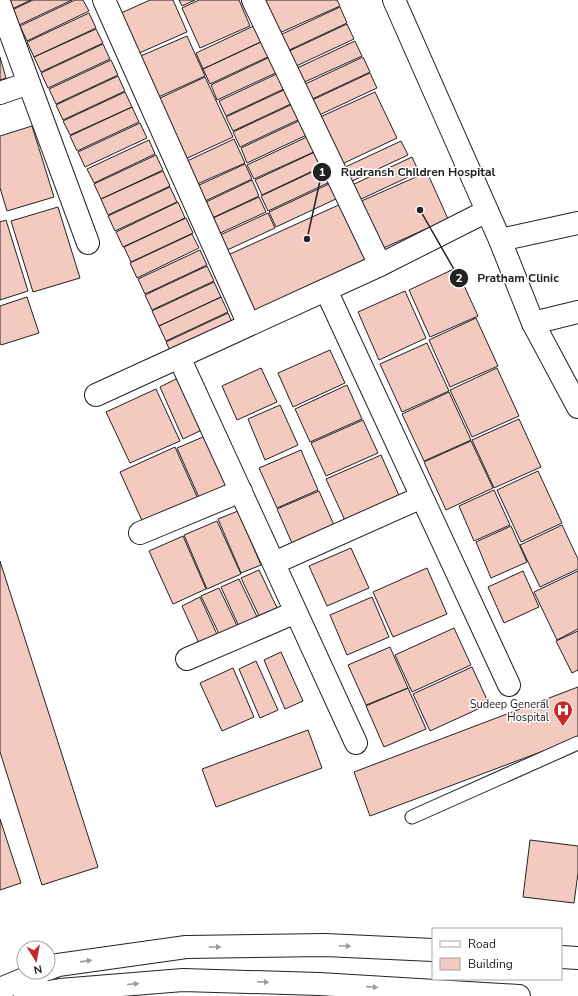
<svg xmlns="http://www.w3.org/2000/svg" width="578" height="996" font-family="'Nunito Sans',sans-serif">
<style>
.building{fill:#f3c9c0;stroke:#222}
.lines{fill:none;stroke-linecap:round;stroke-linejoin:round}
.service-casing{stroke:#222;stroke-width:15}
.minor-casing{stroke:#222;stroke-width:24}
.tertiary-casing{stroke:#222;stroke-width:24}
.trunk-casing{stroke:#222;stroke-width:24}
.service{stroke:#fff;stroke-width:13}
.minor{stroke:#fff;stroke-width:22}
.tertiary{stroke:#fff;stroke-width:22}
.trunk{stroke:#fff;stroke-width:22}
.oneway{fill:#9c9c9c}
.labels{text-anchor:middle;stroke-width:3;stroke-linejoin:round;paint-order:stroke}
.poi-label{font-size:11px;fill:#222;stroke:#fff;text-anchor:end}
.leader{fill:none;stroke:#222;stroke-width:1.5}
.callout-dot{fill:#222;stroke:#fff;stroke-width:1.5}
.mark-label{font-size:12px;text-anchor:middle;font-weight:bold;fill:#fff}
.callout-label{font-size:12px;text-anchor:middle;font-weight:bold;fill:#222;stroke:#fff;stroke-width:3;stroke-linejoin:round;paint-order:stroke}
</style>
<rect width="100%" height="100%" fill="#fff"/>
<!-- building -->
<path class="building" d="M8,0H31L12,9Z
M33,0H72L19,25L12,10Z
M75,0H83L89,11L27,41L20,26Z
M150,0H173L187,32L137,54L119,14Z
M179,0H195L182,6Z
M199,0H239L250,26L200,48L182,8Z
M261,0H337L340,6L277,34Z
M340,7L347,23L285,52L278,36Z
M89,13L96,28L34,57L27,42Z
M258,24L265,40L203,69L196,53Z
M347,24L354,39L292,68L285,53Z
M96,29L103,43L41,72L34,57Z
M187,36L205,76L154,99L136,58Z
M265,40L272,55L210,84L203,69Z
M355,41L362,56L300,84L293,70Z
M103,44L110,59L48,88L41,73Z
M272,56L280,71L217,100L211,85Z
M0,57L6,78L0,80Z
M363,57L370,72L308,101L301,86Z
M111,60L118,75L56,104L49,89Z
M281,72L288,87L226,116L219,101Z
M370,73L377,88L315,117L308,102Z
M118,76L125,91L63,120L56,105Z
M205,77L233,137L183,160L156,100Z
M288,88L295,102L233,131L226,117Z
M125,92L132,107L70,135L63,121Z
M375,92L397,138L340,165L318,118Z
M295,103L302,118L240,147L233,132Z
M132,107L139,122L77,151L70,136Z
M303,119L309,134L247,163L241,148Z
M140,123L147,138L85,167L78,152Z
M32,126L54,197L7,211L0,188V136Z
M309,136L316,151L254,179L247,165Z
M234,139L245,163L195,185L185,162Z
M149,140L155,154L94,183L87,169Z
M401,141L408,155L346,184L339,170Z
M317,151L323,166L262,195L255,180Z
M156,155L163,170L101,199L94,184Z
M412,157L419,172L357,201L350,186Z
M245,164L252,179L203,202L195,187Z
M323,167L330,182L268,211L261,196Z
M163,171L170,186L108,215L101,199Z
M427,172L448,219L379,250L357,203Z
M252,180L259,196L210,219L202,204Z
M331,183L338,198L276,227L269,212Z
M170,187L177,202L115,231L108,216Z
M259,197L266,212L216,235L209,220Z
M178,202L185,218L123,247L116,232Z
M343,203L371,263L255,316L228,255Z
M58,207L80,278L33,292L11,221Z
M268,213L275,228L225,251L218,236Z
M186,218L193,233L131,262L124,247Z
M6,220L28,291L0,300V222Z
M192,234L199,248L137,278L130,263Z
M200,250L207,265L145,294L138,279Z
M207,266L214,281L152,310L145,295Z
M456,268L478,316L430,337L409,290Z
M214,282L221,297L159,326L152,311Z
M405,291L426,338L379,360L358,312Z
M27,297L39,333L1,345L0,343V306Z
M221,297L228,312L166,341L159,326Z
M228,313L235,329L173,357L166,342Z
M476,318L498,366L450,387L429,340Z
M427,343L449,391L402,412L380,364Z
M330,350L345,383L293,407L278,373Z
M261,368L277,402L237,420L222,386Z
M497,368L519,416L472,437L450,390Z
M182,376L206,428L183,439L160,387Z
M347,385L362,419L310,442L295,409Z
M156,389L180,441L130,463L106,412Z
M449,392L471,440L424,461L402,414Z
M280,405L298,445L265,460L248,419Z
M519,419L541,467L494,488L472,440Z
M363,420L378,453L326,476L311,443Z
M210,434L234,487L201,502L177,448Z
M471,441L493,488L446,510L424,462Z
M175,447L199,501L144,525L120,472Z
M301,450L318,490L277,508L259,468Z
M381,455L401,500L347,525L326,479Z
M538,471L562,523L521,542L497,490Z
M494,490L510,525L474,541L459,506Z
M319,491L337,532L295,550L277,509Z
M238,511L261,565L241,573L218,519Z
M217,521L241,574L207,589L184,535Z
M562,525L578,559V569L540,587L520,545Z
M511,526L527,562L491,578L476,542Z
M183,536L206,589L173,604L149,551Z
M351,548L369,588L327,606L309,566Z
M0,561L98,867L42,885L0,752Z
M427,568L447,614L393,637L373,592Z
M259,570L280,614L262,622L241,578Z
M523,571L539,607L504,623L488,587Z
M578,571V629L557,640L534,592Z
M239,579L260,623L241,631L221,587Z
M219,588L240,632L222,640L201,596Z
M200,597L220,641L202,650L182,606Z
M372,597L389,637L347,655L330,615Z
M454,628L471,665L412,692L395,655Z
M578,631V670L572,673L556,641Z
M390,647L408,688L366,705L348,665Z
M281,652L303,701L285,709L264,660Z
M256,661L278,710L260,718L239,669Z
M472,667L489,704L430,731L413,694Z
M233,668L254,717L222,731L200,683Z
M578,687V738L370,816L354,772Z
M408,688L426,729L384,747L366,706Z
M308,730L322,768L216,807L202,769Z
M0,819L21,883L0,890Z
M530,840L578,846V873L574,903L523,897Z"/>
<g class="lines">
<!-- service casing -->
<g class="service-casing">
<path id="service" d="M412,817L578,743"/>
</g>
<!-- minor casing -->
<g class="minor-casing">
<path id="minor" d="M104,0L249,325
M253,0L380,265
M0,5L88,243
M0,93L29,83
M500,240L578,223
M326,290L509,685
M533,323L578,312
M179,357L356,743
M96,395L380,265L487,211
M140,533L241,491
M274,563L422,497
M187,659L296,612"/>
</g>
<!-- tertiary casing -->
<g class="tertiary-casing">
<path id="tertiary" d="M394,0L500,240L533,323L578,407"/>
</g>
<!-- trunk casing -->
<g class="trunk-casing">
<path id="trunk" d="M561,957L578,958
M48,969L58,965L186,947L325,945L433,950
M0,989L41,972
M25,996L60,990L183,980L319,984L519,996"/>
</g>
<!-- service -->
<use href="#service" class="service"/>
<!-- minor -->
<use href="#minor" class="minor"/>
<!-- tertiary -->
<use href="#tertiary" class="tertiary"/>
<!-- trunk -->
<use href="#trunk" class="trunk"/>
</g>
<!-- one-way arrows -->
<defs><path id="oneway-solid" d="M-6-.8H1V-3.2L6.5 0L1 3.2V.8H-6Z"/></defs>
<g class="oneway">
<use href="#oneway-solid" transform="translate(345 946) rotate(3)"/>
<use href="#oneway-solid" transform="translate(215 947) rotate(-1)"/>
<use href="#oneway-solid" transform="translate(86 961) rotate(-8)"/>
<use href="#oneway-solid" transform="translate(263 982) rotate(2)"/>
<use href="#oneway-solid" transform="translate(133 984) rotate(-5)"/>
<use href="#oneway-solid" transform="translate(372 987) rotate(4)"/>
</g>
<!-- icons -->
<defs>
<g id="hospital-pin" transform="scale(1)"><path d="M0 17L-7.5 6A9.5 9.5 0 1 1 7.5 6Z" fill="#c62828" stroke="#fff"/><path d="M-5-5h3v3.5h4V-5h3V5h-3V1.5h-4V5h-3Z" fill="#fff"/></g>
</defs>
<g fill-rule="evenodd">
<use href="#hospital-pin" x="563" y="710"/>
</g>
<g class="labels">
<!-- poi labels -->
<g class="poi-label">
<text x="549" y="708">Sudeep General<tspan x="549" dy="13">Hospital</tspan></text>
</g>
</g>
<!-- callouts -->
<path class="leader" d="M307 239L322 172M420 210L459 278"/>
<g class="callout-dot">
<circle cx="307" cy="239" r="4"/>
<circle cx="420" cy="210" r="4"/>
<circle cx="322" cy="172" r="10"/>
<circle cx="459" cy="278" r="10"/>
</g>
<g class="mark-label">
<text x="322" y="176">1</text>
<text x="459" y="282">2</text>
</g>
<g class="callout-label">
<text x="418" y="176">Rudransh Children Hospital</text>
<text x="518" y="282">Pratham Clinic</text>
</g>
<!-- legend -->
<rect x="432" y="928" width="130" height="52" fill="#ffffff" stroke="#a7a7a7"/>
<rect x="440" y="941" width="20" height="6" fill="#ffffff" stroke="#a7a7a7"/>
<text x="468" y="948" font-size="12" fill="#222222">Road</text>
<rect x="440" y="958" width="20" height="12" fill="#f3c9c0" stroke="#a7a7a7"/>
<text x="468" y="968" font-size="12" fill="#222222">Building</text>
<!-- north arrow -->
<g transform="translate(36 960) rotate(169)"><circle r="19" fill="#ffffff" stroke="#a7a7a7"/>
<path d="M0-3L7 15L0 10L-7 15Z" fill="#c62828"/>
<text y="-6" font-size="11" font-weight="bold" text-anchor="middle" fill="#222222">N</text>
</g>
</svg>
